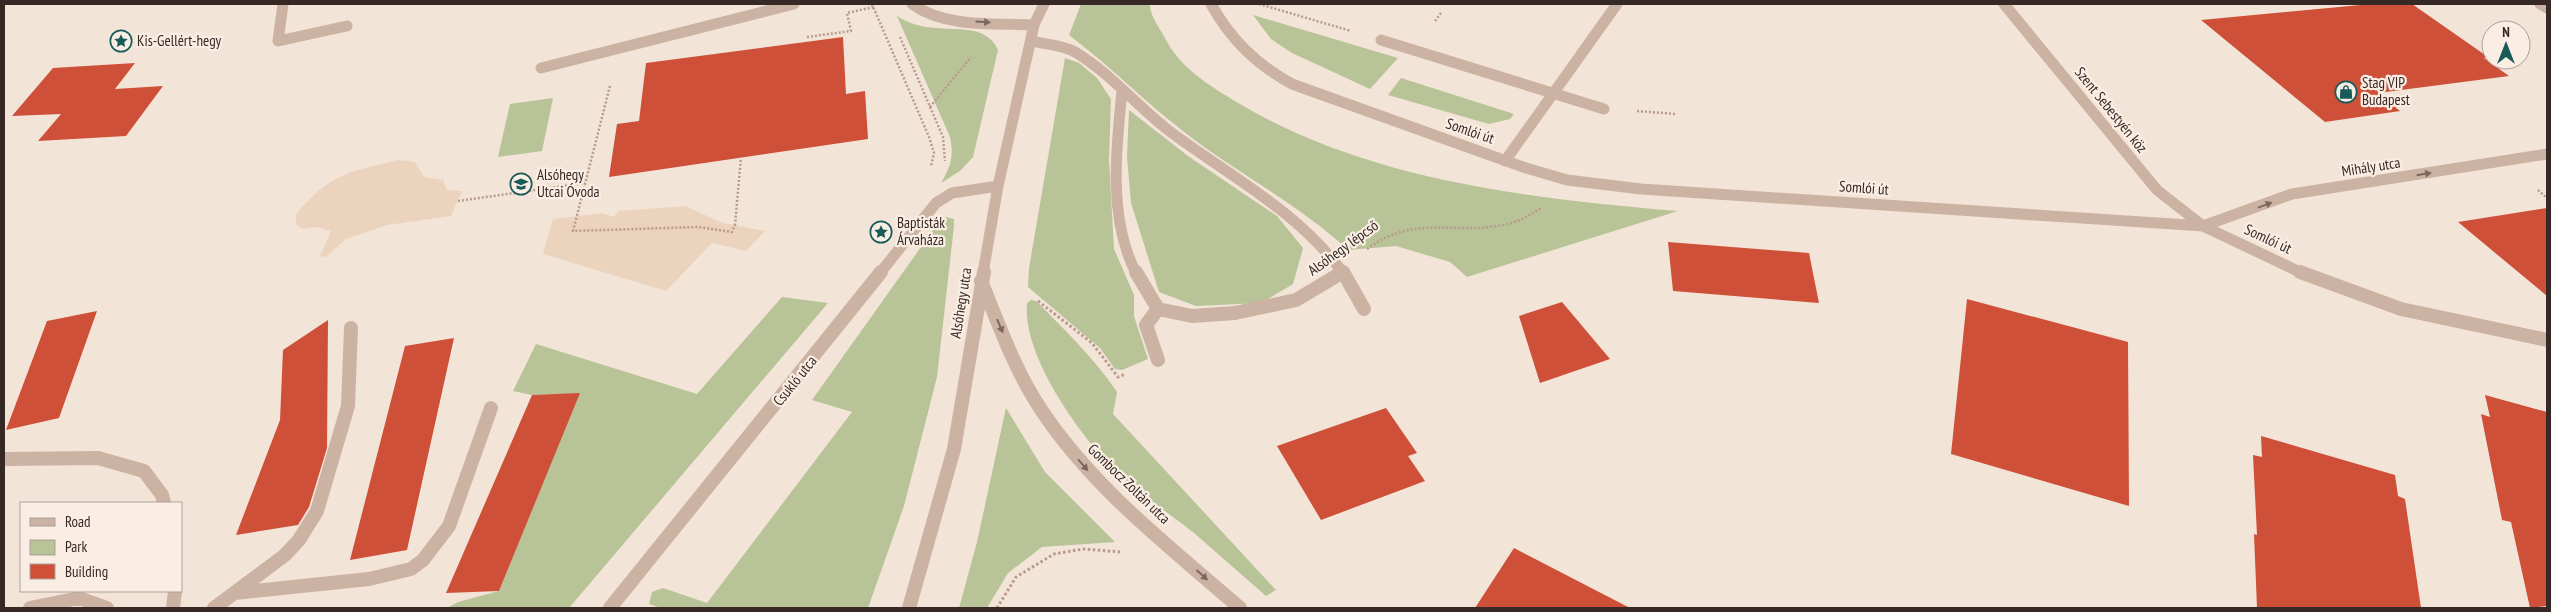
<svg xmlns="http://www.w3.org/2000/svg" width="2551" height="612" font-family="'PT Sans Narrow',sans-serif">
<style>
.green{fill:#b8c397}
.plaza{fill:#ecd3bd}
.building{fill:#cf5039}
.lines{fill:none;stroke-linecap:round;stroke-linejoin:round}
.path-far1{stroke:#b89b8d;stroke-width:2.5;stroke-dasharray:2 2;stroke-linecap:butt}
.path{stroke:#b89b8d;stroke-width:3;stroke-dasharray:2.5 2.5;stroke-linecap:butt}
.minor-far1{stroke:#ccb2a3;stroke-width:11}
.minor{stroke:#ccb2a3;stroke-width:14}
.oneway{fill:#7a675e}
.labels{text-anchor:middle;stroke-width:4.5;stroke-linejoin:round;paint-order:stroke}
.poi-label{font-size:15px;fill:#362925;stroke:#faeee4;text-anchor:start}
.street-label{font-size:15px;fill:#362925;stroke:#faeee4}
</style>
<rect width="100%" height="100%" fill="#f3e4d8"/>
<!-- green -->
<path class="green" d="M1081,4H1150C1149,14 1160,29 1165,38C1179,66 1204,82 1230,98C1362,180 1526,198 1678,211L1467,277L1450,262L1396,246L1348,250C1300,205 1240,175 1188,135C1147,104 1110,66 1069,35Z
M1253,15L1398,58L1370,89L1292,53L1271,39Z
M897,16C924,33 946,26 974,31C984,33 994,40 998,50L973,157L960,171L941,183C951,166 954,156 950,137Z
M1065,58L1079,63L1097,78L1111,99L1109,160L1114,249L1134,295V316L1148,359L1122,370L1115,369L1100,348L1028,287L1029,268Z
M1401,78L1514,114L1510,119L1489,124L1388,95Z
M553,98L542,151L498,157L510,104Z
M1129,110L1188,156L1277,216L1303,248L1293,284L1261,303L1196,306L1159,292L1131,203L1127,157Z
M946,217L954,219V226L937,377L904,506L868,608H661L649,604L652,592L663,588L707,603L852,412L812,400L936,226Z
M782,297L828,303L569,608H447L458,602L499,591L579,394L532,395L513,391L536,344L697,394Z
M1031,300L1036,301C1065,330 1094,358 1117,392L1113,414L1276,590L1266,596C1242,575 1218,554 1194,533C1170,514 1144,497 1122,477C1083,441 1022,357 1027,303Z
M1006,408L1045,472L1115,542L1042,547L1008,573L987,608H959L977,542Z"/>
<!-- plaza -->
<path class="plaza" d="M397,160L415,162L424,177L443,180L447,190L462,191L451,216L387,225L346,239L326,257L320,256L331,231L316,227L302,229L296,224V215L300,209L317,192L332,181L351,172Z
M685,206L723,223L765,231L746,251L712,243L666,291L543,254L553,219L602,213L613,217L619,211Z"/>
<!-- building -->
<path class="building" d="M2371,4H2412L2488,57L2484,58L2509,76L2378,93L2400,111L2325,122L2201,20Z
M843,37L846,94L865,91L868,139L609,177L617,124L639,121L646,63Z
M135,63L115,89L163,86L126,136L38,141L61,114L12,116L53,68Z
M2547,208V296L2458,222Z
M1668,242L1809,253L1819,303L1673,291Z
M1967,299L2128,342L2129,506L1951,454Z
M1562,302L1610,359L1540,383L1519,316Z
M97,311L59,418L6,430L47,321Z
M328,320L327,448L309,507L298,525L236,535L280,420L283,350Z
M454,338L407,550L350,560L405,346Z
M580,393L499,591L446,593L532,395Z
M2485,395L2547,412V606L2530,608L2511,522L2502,520L2481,414L2490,417Z
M1386,408L1417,453L1408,456L1425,481L1321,520L1277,446Z
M2261,436L2395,475L2398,496L2405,499L2421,608H2257L2254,534L2257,535L2253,455L2262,457Z
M1514,548L1630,608H1475Z"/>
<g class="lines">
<!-- path-far1 -->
<path class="path-far1" d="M872,4L929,137L934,153L931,166
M1259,4L1351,31
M1435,21L1441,13
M807,37L851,31L847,13L874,7
M900,37L943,137L945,161
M610,86L573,231L698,227L732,232L735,225L741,157
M930,107L971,57
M1637,111L1676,114
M2538,190L2547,198
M458,201L585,183
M1367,249C1415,214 1451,235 1502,225C1517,223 1528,216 1541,208"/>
<!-- path -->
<path class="path" d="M1038,301L1092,343L1118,377L1125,374
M997,608L1016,577L1054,554L1083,549L1121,552"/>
<!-- minor-far1 -->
<path class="minor-far1" d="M283,4L278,41L347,26
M912,4C945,28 995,23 1034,25
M1211,4C1231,40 1256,64 1292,84L1526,168L1567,180L1641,189L2203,226L2302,273
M2004,4L2157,190L2203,226
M2540,4L2547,8
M1381,40L1604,109
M1031,41C1044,44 1063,45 1075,52C1110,73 1136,105 1168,130C1229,176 1297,210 1343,273
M541,68L794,4
M1122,91C1116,149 1108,219 1136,273
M1505,161L1617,4
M2203,226L2292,194L2547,154
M880,273L936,203L952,193L998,186
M983,273L998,186L1034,25L1044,4"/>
<!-- minor -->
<path class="minor" d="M1136,272L1158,309
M1343,272L1364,309
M2300,272L2401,309L2547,340
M981,281C999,325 1015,371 1042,411C1094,489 1170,547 1240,608
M1158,360L1146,325L1158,309L1192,316L1235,313L1296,300L1343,272
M4,459L98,458L144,471L162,495L164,503
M235,593L369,579L411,569L423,560L449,526L491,408
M30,608L79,598L107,608
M173,608L175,591
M214,608L285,555L299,540L317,511L348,406L351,328
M610,608L881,272
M909,608L954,449L984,272"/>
</g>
<!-- one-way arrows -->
<defs><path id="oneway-solid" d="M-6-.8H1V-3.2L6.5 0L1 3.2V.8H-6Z" transform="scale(1.25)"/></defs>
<g class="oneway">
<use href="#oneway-solid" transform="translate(983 22) rotate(3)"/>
<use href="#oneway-solid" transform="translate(2424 174) rotate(-9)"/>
<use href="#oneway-solid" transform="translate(2265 205) rotate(-20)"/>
<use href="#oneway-solid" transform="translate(1000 326) rotate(67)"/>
<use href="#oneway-solid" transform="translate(1083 465) rotate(49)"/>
<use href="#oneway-solid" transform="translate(1202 575) rotate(42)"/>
</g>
<!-- icons -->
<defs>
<g id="sight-ring" transform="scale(1.125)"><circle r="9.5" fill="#faeee4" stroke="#185b59" stroke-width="1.5"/><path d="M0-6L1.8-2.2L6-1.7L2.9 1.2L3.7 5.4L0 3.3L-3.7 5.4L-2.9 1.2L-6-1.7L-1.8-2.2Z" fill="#185b59"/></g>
<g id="shop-ring" transform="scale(1.125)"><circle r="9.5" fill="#faeee4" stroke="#185b59" stroke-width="1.5"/><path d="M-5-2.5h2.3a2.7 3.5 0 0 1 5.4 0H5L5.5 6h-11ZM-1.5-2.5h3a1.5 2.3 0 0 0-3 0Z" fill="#185b59"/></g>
<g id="school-ring" transform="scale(1.125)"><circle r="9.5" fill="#faeee4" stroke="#185b59" stroke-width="1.5"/><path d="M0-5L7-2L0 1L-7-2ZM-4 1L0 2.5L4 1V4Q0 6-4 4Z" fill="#185b59"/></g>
</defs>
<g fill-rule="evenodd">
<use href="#sight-ring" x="121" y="41"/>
<use href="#shop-ring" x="2346" y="92"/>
<use href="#school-ring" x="521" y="184"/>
<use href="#sight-ring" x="881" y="232"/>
</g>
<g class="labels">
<!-- poi labels -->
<g class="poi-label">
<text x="137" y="46">Kis-Gellért-hegy</text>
<text x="2362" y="88">Stag VIP<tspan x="2362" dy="17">Budapest</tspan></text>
<text x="537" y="180">Alsóhegy<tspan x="537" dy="17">Utcai Óvoda</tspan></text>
<text x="897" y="228">Baptisták<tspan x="897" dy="17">Árvaháza</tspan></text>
</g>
<!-- street labels -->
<g class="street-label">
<text transform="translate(2111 110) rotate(51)" y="5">Szent Sebestyén köz</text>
<text transform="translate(1470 131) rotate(19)" y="5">Somlói út</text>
<text transform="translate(2371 167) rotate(-9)" y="5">Mihály utca</text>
<text transform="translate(1864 188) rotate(4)" y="5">Somlói út</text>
<text transform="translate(2268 239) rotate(25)" y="5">Somlói út</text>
<text transform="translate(1343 248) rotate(-36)" y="5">Alsóhegy lépcső</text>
<text transform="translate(961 303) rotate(-81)" y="5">Alsóhegy utca</text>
<text transform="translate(795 381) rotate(-51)" y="5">Csukló utca</text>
<text transform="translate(1129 484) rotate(44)" y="5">Gombocz Zoltán utca</text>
</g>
</g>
<!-- border -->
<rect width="2551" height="612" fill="none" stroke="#362925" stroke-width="10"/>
<!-- legend -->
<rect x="20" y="502" width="162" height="90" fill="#faeee4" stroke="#ac9f98"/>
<rect x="30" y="518" width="25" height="8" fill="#ccb2a3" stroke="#ac9f98"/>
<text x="65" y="527" font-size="15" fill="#362925">Road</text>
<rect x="30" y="540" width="25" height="15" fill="#b8c397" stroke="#ac9f98"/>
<text x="65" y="552" font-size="15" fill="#362925">Park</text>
<rect x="30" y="564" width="25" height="15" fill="#cf5039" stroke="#ac9f98"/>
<text x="65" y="577" font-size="15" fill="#362925">Building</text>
<!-- north arrow -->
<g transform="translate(2506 45)"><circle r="24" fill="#faeee4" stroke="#ac9f98"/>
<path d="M0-4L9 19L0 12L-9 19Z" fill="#185b59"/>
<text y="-8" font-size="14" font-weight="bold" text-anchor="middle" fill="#362925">N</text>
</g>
</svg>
